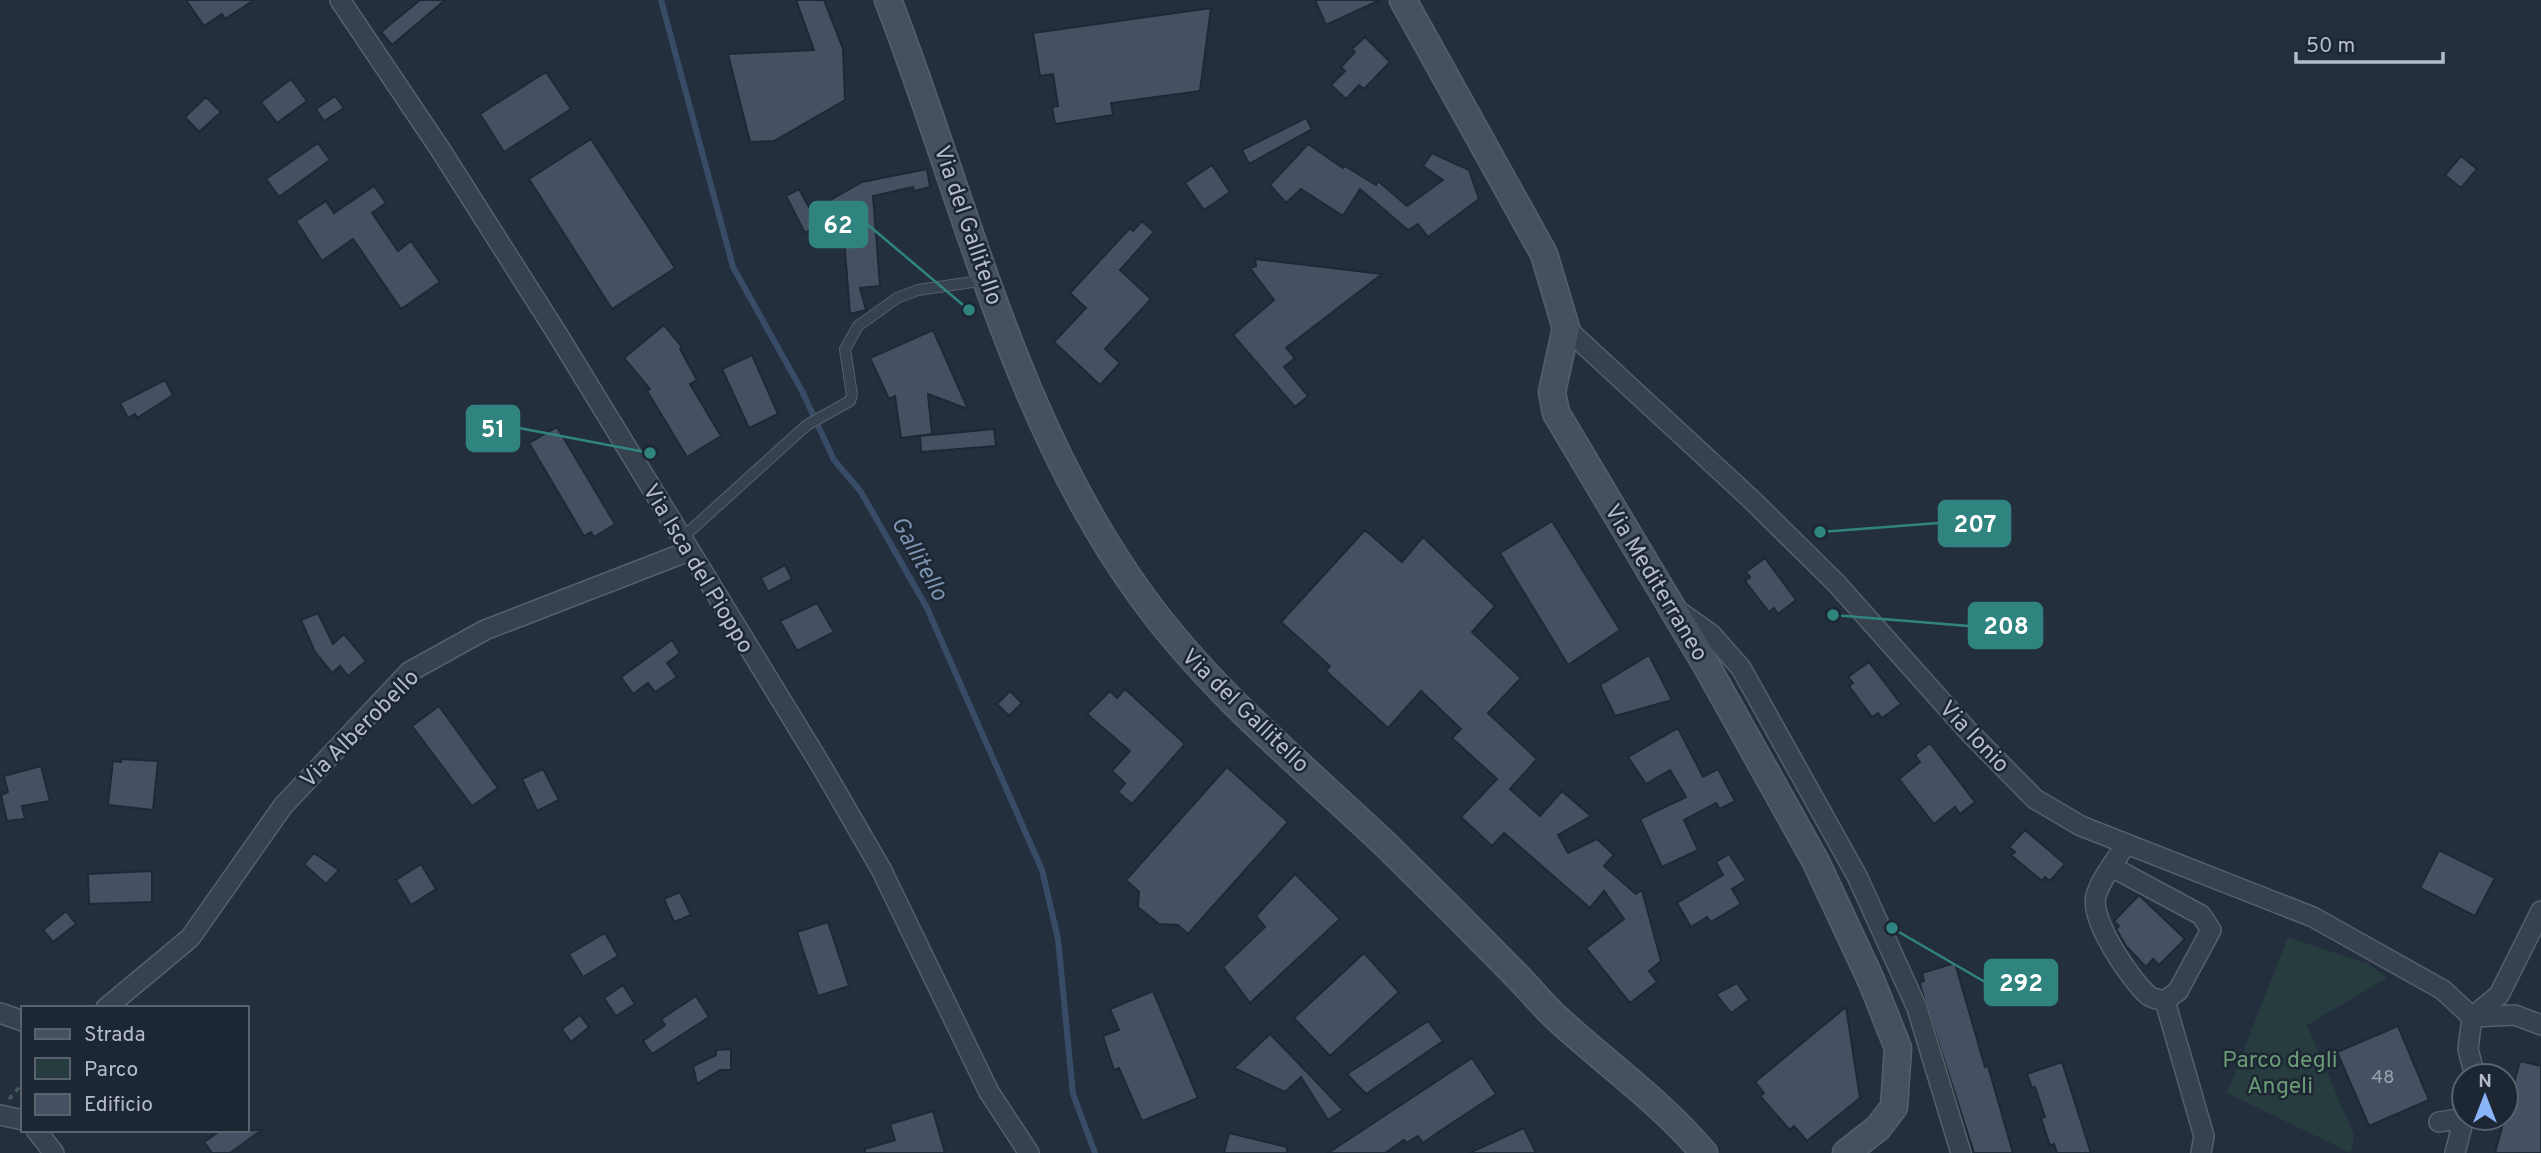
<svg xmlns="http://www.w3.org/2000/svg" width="2541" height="1153" font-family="Overpass,sans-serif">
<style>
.green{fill:#263c3f}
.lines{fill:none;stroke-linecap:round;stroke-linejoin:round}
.stream{stroke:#394c67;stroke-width:6}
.building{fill:#455162;stroke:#1f2835;stroke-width:2}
.lane-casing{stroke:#565f6c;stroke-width:12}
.street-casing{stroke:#565f6c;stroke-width:22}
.secondary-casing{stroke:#565f6c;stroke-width:29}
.path{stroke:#44595c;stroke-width:3.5;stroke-dasharray:5 5;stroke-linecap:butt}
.lane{stroke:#38414e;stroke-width:10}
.street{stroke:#38414e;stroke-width:19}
.secondary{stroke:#465061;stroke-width:26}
.labels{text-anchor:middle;stroke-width:5;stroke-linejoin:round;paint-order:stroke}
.number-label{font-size:19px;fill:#98a1af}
.street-label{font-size:23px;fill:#b4bcc9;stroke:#1d2633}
.park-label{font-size:23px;fill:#6b9a76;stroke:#1d2633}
.water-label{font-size:24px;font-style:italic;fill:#7c92b1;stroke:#1d2633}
.leader{fill:none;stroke:#308480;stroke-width:2.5}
.callout-dot{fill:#308480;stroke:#1d2633;stroke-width:2.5}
.callout{fill:#308480;stroke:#308480;stroke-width:2.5}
.callout-label{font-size:24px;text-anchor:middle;font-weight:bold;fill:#fff}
</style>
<rect width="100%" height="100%" fill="#242f3e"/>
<!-- green -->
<path class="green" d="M2288,937L2369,964L2387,978L2307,1025L2354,1135L2351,1153L2227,1093Z"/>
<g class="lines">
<!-- stream -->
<path class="stream" d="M661,0L733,267L802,391L834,460L861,492L927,608L1042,870L1058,939L1073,1094L1095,1153"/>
</g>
<!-- building -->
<path class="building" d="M186,0H254L225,19L222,14L204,26Z
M420,0H445L392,45L381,32Z
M796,0H824L843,49L845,100L774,141L750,142L728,54L814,50Z
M1315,0H1380L1326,25Z
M1211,8L1200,91L1111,103L1113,115L1055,124L1052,107L1058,106L1053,74L1040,76L1033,33Z
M1365,37L1390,62L1364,89L1359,85L1346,99L1331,85L1345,71L1341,67L1355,52L1352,49Z
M546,72L571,109L504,152L480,114Z
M291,79L307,101L277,123L261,102Z
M335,96L344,108L324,121L316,109Z
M206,97L221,112L199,132L185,117Z
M1306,118L1312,129L1249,164L1242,150Z
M591,139L675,268L612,309L529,179Z
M318,143L330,160L279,197L266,179Z
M1308,144L1343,168L1345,166L1376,185L1378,181L1407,206L1443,180L1423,166L1432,153L1469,170L1479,199L1428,237L1418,224L1408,230L1360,189L1343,216L1301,189L1286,203L1270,185Z
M2461,156L2477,169L2461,188L2445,175Z
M1212,165L1230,192L1204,210L1185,183Z
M927,169L930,187L914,191L913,187L873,196L880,286L860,288L866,310L850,314L842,212L805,233L786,196L799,189L811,211L862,182Z
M374,186L386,203L372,213L398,251L411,241L440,282L401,309L353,239L322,261L296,221L326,201L334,213Z
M1142,221L1154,232L1120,270L1151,299L1105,349L1120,363L1100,385L1054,342L1086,308L1070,293L1130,228L1133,231Z
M1255,259L1382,274L1286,348L1295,358L1284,367L1308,396L1295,407L1233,335L1274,300L1250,268L1256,266Z
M664,325L682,347L680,349L697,380L690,384L721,436L687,457L647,391L650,389L624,358Z
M933,330L968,409L928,394L932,434L901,438L895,396L889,399L870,358Z
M752,355L778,414L749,428L722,369Z
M165,380L173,395L137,418L135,414L128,418L120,403Z
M557,427L615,524L594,537L591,532L584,536L529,443Z
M994,429L996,446L921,452L920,436Z
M1552,521L1620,630L1568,665L1500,553Z
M1365,530L1402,562L1423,537L1495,606L1472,632L1521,678L1488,713L1537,759L1510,789L1540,816L1562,791L1591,816L1558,835L1568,853L1597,839L1614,855L1604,866L1636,894L1642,890L1661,961L1649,971L1657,982L1630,1003L1586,948L1624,919L1604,891L1590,908L1504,833L1492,846L1461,817L1497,779L1452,738L1461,729L1421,691L1388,728L1326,671L1330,666L1281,622Z
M1765,558L1796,600L1778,614L1774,608L1769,612L1745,581L1750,577L1746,572Z
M785,565L792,579L768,592L761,578Z
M817,603L834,632L797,651L780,621Z
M318,613L333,644L344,634L366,661L348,676L340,666L332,673L315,652L301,620Z
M672,640L680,653L667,663L677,677L655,692L648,683L633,694L621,677Z
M1649,655L1672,700L1615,716L1600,685Z
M1869,662L1901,704L1882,718L1878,713L1872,717L1849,686L1853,683L1848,677Z
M1125,689L1185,744L1132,804L1118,792L1125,783L1112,771L1130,751L1087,714L1110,691L1117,698Z
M1010,691L1022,703L1009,716L997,704Z
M439,706L498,788L472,806L412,726Z
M1678,728L1703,777L1718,769L1735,801L1720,809L1716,803L1684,820L1698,850L1662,867L1640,819L1686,797L1670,770L1646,784L1628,757Z
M1930,743L1975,802L1960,814L1955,807L1934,824L1899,779L1920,762L1915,755Z
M121,759L158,761L153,810L108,805L113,761L121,762Z
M41,766L50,801L22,806L25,819L7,821L1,795L8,792L4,776Z
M1227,767L1288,822L1188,934L1178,925L1159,924L1138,907L1139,892L1126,880Z
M543,769L559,800L537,811L522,779Z
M2025,830L2065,864L2050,881L2045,877L2042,881L2011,855L2015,852L2009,847Z
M2439,850L2495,878L2475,916L2420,888Z
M314,853L339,870L326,884L304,864Z
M1729,854L1746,880L1732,889L1741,904L1711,922L1707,917L1691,927L1677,903L1723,875L1716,862Z
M421,864L436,889L411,905L396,880Z
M152,871V902L89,904L88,874Z
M1295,874L1340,919L1250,1003L1223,967L1265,927L1256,916Z
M680,892L691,915L674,922L664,899Z
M2139,895L2185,939L2159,965L2153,959L2146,967L2126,946L2116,929L2119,926L2114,921Z
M66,911L76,924L53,942L43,930Z
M828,922L849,986L818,996L797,932Z
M605,933L618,956L583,977L569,954Z
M1364,953L1399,992L1330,1056L1294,1018Z
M1955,963L1985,1067L1988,1066L2013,1153H1974L1921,988L1920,982L1924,981L1922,973Z
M1737,983L1749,1000L1731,1013L1716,994Z
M623,985L635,1004L616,1016L604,998Z
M1153,991L1198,1098L1142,1121L1119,1068L1114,1070L1103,1036L1119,1030L1110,1009Z
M696,996L709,1017L652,1054L643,1041L665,1025L661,1019Z
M1846,1007L1860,1098L1807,1141L1794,1126L1790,1130L1760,1096L1764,1093L1755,1082Z
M580,1015L589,1027L571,1042L562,1029Z
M1428,1021L1443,1041L1366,1094L1347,1074Z
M2398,1026L2429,1100L2369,1126L2337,1052Z
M1270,1034L1305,1070L1343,1110L1328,1120L1301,1077L1285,1092L1234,1068Z
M731,1049V1070H720L697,1084L693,1066L716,1055V1050Z
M1472,1058L1496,1094L1437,1133L1423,1143L1418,1136L1406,1143L1404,1140L1385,1153H1328Z
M2520,1061L2541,1066V1153H2495Z
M2062,1062L2091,1153H2057L2054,1144L2050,1146L2041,1118L2045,1117L2035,1087L2032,1088L2027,1074Z
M933,1111L945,1153H865V1149L895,1140L890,1124Z
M1524,1128L1536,1153H1469Z
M221,1130H262L230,1153H212L204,1142Z
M1229,1133L1287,1147V1153H1224Z"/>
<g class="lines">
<!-- lane casing -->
<g class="lane-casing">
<path id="lane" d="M682,538L807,425L850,401L852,395L845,349L858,326L897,298L918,290L986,280"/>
</g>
<!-- street casing -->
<g class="street-casing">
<path id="street" d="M340,0L440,149L558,335L822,767L881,869L989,1092L1029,1153
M1566,328L1752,500L1837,584L1969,732L2035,799L2081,826L2313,917L2443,990L2472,1017
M1677,610L1711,634L1741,668L1857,876L1917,1008L1961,1153
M2112,867L2201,915L2211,930L2178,991L2165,1001C2160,999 2153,999 2149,996C2131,981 2089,919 2096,896C2101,878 2116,860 2126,844
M2165,1001L2204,1136L2201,1153
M106,1008L190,938L283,806L409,672L485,630L689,551
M0,1013L23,1021
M2472,1017L2515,1015L2541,1025
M2475,1076L2468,1049L2472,1017L2499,995L2541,911
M0,1115L23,1120
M2439,1122L2464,1118
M36,1130L54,1153
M2455,1153L2464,1118"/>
</g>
<!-- secondary casing -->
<g class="secondary-casing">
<path id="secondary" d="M888,0C966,201 1014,422 1143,598C1212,693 1303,766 1387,846C1430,888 1473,931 1515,974C1530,989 1544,1007 1560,1021C1608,1065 1662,1103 1704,1153
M1403,0L1544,254L1566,328L1552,392L1556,413L1705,663L1816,862L1871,980L1898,1048L1894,1107L1878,1128L1846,1153"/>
</g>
<!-- path -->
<path class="path" d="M9,1099L23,1083"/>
<!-- lane -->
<use href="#lane" class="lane"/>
<!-- street -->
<use href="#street" class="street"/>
<!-- secondary -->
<use href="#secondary" class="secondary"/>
</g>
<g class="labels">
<!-- number labels -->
<g class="number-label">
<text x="2383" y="1083">48</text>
</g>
<!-- street labels -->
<g class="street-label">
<text transform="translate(969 225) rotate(71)" y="8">Via del Gallitello</text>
<text transform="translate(699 568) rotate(59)" y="8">Via Isca del Pioppo</text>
<text transform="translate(1657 582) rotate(59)" y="8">Via Mediterraneo</text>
<text transform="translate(1246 710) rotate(44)" y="8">Via del Gallitello</text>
<text transform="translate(359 728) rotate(-45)" y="8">Via Alberobello</text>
<text transform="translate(1975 736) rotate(46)" y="8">Via Ionio</text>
</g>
<!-- park labels -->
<g class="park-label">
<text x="2280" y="1067">Parco degli<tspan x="2280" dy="26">Angeli</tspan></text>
</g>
<!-- water labels -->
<g class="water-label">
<text transform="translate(920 558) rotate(61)" y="8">Gallitello</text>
</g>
</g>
<!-- callouts -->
<path class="leader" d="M969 310L867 224M650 453L519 428M1820 532L1939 523M1833 615L1969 626M1892 928L1985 982"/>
<g class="callout-dot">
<circle cx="969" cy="310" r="7"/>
<circle cx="650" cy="453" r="7"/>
<circle cx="1820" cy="532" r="7"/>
<circle cx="1833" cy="615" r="7"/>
<circle cx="1892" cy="928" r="7"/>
</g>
<g class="callout">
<rect x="810" y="202" width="57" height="45" rx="7"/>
<rect x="467" y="406" width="52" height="45" rx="7"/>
<rect x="1939" y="501" width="71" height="45" rx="7"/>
<rect x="1969" y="603" width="73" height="45" rx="7"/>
<rect x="1985" y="960" width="72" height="45" rx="7"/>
</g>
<g class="callout-label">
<text x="838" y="233">62</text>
<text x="493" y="437">51</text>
<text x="1975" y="532">207</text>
<text x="2006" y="634">208</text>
<text x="2021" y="991">292</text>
</g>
<!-- legend -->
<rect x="21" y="1006" width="228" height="126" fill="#1d2633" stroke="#59626f" stroke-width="2"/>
<rect x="35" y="1029" width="35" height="10" fill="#465061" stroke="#59626f" stroke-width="2"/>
<text x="84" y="1041" font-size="21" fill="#b4bcc9">Strada</text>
<rect x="35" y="1058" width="35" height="21" fill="#263c3f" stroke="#59626f" stroke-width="2"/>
<text x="84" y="1076" font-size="21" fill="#b4bcc9">Parco</text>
<rect x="35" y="1094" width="35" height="21" fill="#455162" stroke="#59626f" stroke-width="2"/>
<text x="84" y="1111" font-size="21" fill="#b4bcc9">Edificio</text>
<!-- north arrow -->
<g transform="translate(2485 1097)"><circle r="33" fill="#1d2633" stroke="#59626f" stroke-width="2"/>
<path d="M0-5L12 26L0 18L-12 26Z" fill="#8ab4f8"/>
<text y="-10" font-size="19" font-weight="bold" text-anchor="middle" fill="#b4bcc9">N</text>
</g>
<!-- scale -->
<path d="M2296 52v10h147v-10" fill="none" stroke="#b4bcc9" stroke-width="3.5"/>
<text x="2306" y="52" font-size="21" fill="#b4bcc9" stroke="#1d2633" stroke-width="5" paint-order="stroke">50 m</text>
</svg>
